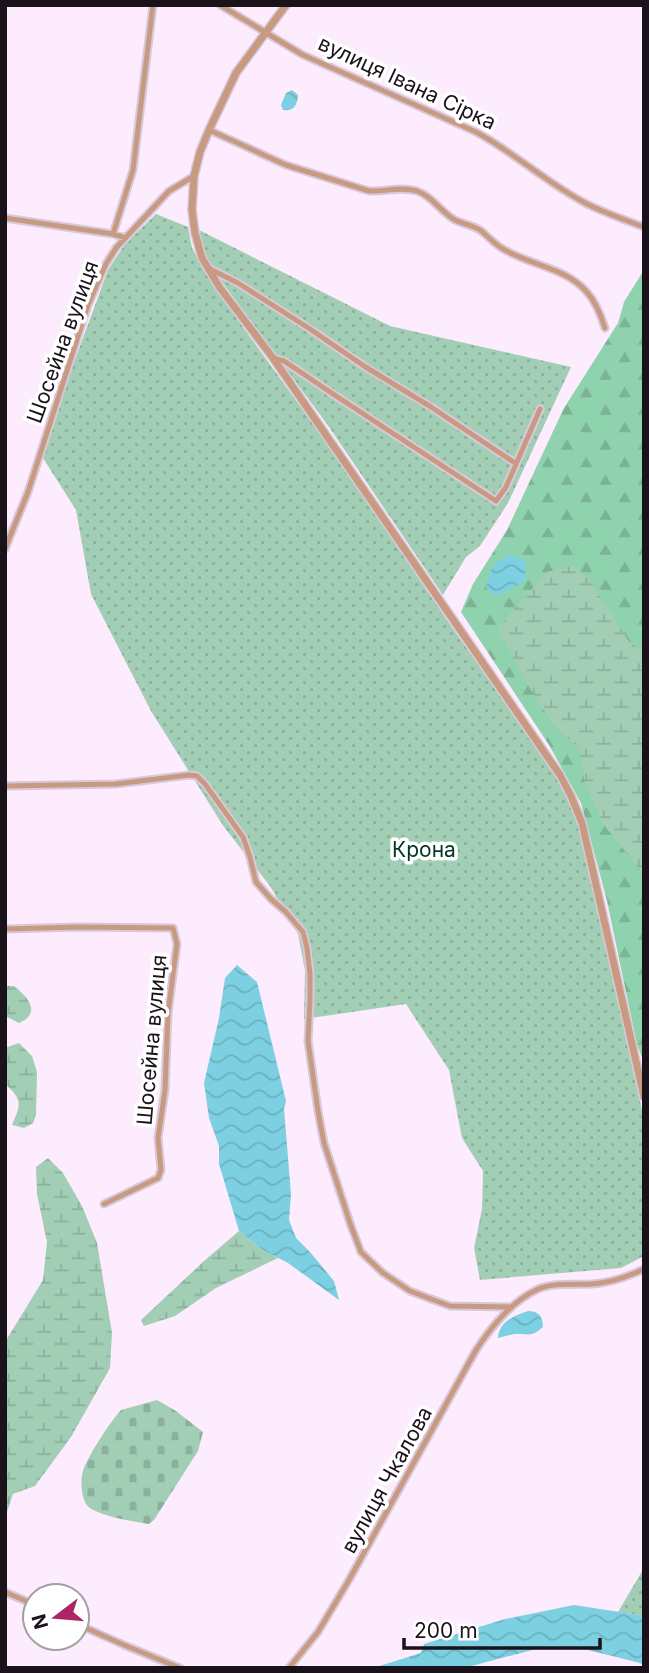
<svg xmlns="http://www.w3.org/2000/svg" width="649" height="1673" font-family="Inter,sans-serif">
<style>
.grass{fill:url(#grass-dots)}
.forest{fill:url(#forest-firs)}
.wetland{fill:url(#wetland-marsh)}
.cemetery{fill:url(#cemetery-stones)}
.water{fill:url(#water-waves)}
.lines{fill:none;stroke-linecap:round;stroke-linejoin:round}
.minor-casing{stroke:#d9c8da;stroke-width:9}
.tertiary-casing{stroke:#d9c8da;stroke-width:10}
.minor{stroke:#c89a82;stroke-width:5}
.tertiary{stroke:#c89a82;stroke-width:7}
.labels{text-anchor:middle;stroke-width:7;stroke-linejoin:round;paint-order:stroke}
.street-label{font-size:21px;fill:#19121a;stroke:#fff}
.park-label{font-size:21px;fill:#003923;stroke:#fff}
</style>
<defs>
<pattern id="grass-dots" width="8" height="8" patternUnits="userSpaceOnUse" patternTransform="scale(1.75)"><rect width="8" height="8" fill="#a2ceb5"/><path d="M2 2h.1M6 6h.1" fill="none" stroke="#8bb09b" stroke-width="1.8" stroke-linecap="round"/></pattern>
<pattern id="forest-firs" width="22" height="20" patternUnits="userSpaceOnUse" patternTransform="scale(1.75)"><rect width="22" height="20" fill="#8fd2ae"/><path d="M5 1l3.5 6h-7zM16 11l3.5 6h-7z" fill="#7bb395"/></pattern>
<pattern id="wetland-marsh" width="20" height="14" patternUnits="userSpaceOnUse" patternTransform="scale(1.75)"><rect width="20" height="14" fill="#a2ceb5"/><path d="M1 5h8M5 5V1M11 12h8M15 12V8" fill="none" stroke="#8bb09b"/></pattern>
<pattern id="cemetery-stones" width="16" height="16" patternUnits="userSpaceOnUse" patternTransform="scale(1.75)"><rect width="16" height="16" fill="#a2ceb5"/><path d="M2 7V4a2 2 0 0 1 4 0v3zM10 15v-3a2 2 0 0 1 4 0v3z" fill="#8bb09b"/></pattern>
<pattern id="water-waves" width="16" height="10" patternUnits="userSpaceOnUse" patternTransform="scale(1.75)"><rect width="16" height="10" fill="#7cd0e1"/><path d="M0 5q4-4 8 0t8 0" fill="none" stroke="#6bb2c0"/></pattern>
</defs>
<rect width="100%" height="100%" fill="#fdebfe"/>
<!-- grass -->
<path class="grass" d="M156,214L188,227L192,248L212,284L324,439L458,636L504,700L552,770L576,815L644,1119V1256L621,1268L480,1280L474,1248L482,1209L483,1171L462,1138L449,1070L406,1004L304,1019L305,970L298,934L270,886L224,827L151,711L91,594L76,510L43,458L72,368L108,270L125,244Z
M199,230L390,326L571,367L508,503L480,546L466,557L443,595L329,427L205,259Z
M644,1568V1619L639,1615L618,1612Z"/>
<!-- forest -->
<path class="forest" d="M644,270V1063L637,1045L607,901L581,803L549,745L461,612L473,584L507,530L564,408L618,323L624,302Z"/>
<!-- wetland -->
<path class="wetland" d="M573,566L589,579L630,643L644,651V875L604,825L585,784L579,748L552,723L529,687L497,628L547,572Z
M5,986H14C28,997 42,1013 19,1023L5,1016Z
M19,1043L32,1056L37,1072L36,1115L33,1123L24,1128L12,1125C21,1104 23,1100 5,1084V1048Z
M48,1158L63,1173L82,1206L97,1243L112,1333L110,1368L71,1437L35,1486L13,1494L5,1518V1342L43,1280L47,1242L37,1194L36,1167Z
M239,1231L263,1250L278,1258L216,1288L175,1316L144,1326L141,1320L204,1261Z"/>
<!-- cemetery -->
<path class="cemetery" d="M157,1400L176,1411L203,1432L198,1451L154,1520L149,1524C131,1521 104,1517 90,1508C81,1502 80,1481 83,1471C86,1459 112,1419 121,1410Z"/>
<!-- water -->
<path class="water" d="M292,90L298,95C297,106 294,111 283,110L281,105L286,93Z
M510,554L526,563L525,581L496,596L486,588L493,565Z
M237,965L257,982L286,1101L284,1109L291,1194L289,1220L296,1238L310,1252L334,1281L339,1300L288,1263L263,1250L239,1231L219,1164V1146L209,1118L204,1083L219,1018L225,978Z
M528,1311C539,1311 543,1317 543,1327C532,1337 529,1334 516,1334C510,1334 504,1337 498,1338C499,1322 513,1316 528,1311Z
M574,1605L639,1615L644,1619V1666L640,1663L576,1647L536,1649L464,1668H373L421,1653L424,1644L505,1619Z"/>
<g class="lines">
<!-- minor casing -->
<g class="minor-casing">
<path id="minor" d="M220,5L303,55L476,132C515,153 548,184 587,204C605,213 625,220 644,227
M209,130L286,165L369,191C385,192 400,186 417,191C432,196 441,212 455,220C463,224 472,225 480,230C488,236 495,245 505,250C531,265 565,268 586,291C595,301 601,315 605,328
M5,218L113,234L126,238
M113,234L133,170L153,5
M208,268L238,283L310,329L364,366L431,407L515,463
M273,358L284,361L296,369L333,394L496,501L506,487L540,409
M5,549L28,492L88,305L106,264L116,248L169,191L194,176
M5,786L116,784L189,775L197,776L205,784L243,837L250,857L256,882L271,899L286,912L303,932L307,948L310,974V1000L308,1041L318,1111L324,1143L351,1226L361,1252L383,1273L410,1291L431,1299L450,1306L511,1307
M5,929L78,927L173,928L177,944L168,1013L165,1090L158,1138L161,1170L158,1178L104,1204
M5,1592L35,1605
M77,1624L124,1645L180,1668
M289,1668L318,1632L349,1580L476,1350C492,1326 511,1302 538,1289C554,1282 575,1285 592,1284C610,1283 627,1277 644,1269"/>
</g>
<!-- tertiary casing -->
<g class="tertiary-casing">
<path id="tertiary" d="M286,5L236,73L209,130L200,152L194,176L192,210L195,233L202,258L220,288L273,358L560,775L571,796L582,823L644,1097"/>
</g>
<!-- minor -->
<use href="#minor" class="minor"/>
<!-- tertiary -->
<use href="#tertiary" class="tertiary"/>
</g>
<g class="labels">
<!-- street labels -->
<g class="street-label">
<text transform="translate(407 83) rotate(25)" y="7">вулиця Івана Сірка</text>
<text transform="translate(63 342) rotate(-70)" y="7">Шосейна вулиця</text>
<text transform="translate(152 1040) rotate(-85)" y="7">Шосейна вулиця</text>
<text transform="translate(387 1480) rotate(-61)" y="7">вулиця Чкалова</text>
</g>
<!-- park labels -->
<g class="park-label">
<text x="424" y="857">Крона</text>
</g>
</g>
<!-- border -->
<rect width="649" height="1673" fill="none" stroke="#19121a" stroke-width="14"/>
<!-- north arrow -->
<g transform="translate(56 1617) rotate(254)"><circle r="33" fill="#ffffff" stroke="#a3a0a3" stroke-width="2"/>
<path d="M0-5L12 26L0 18L-12 26Z" fill="#ae2464"/>
<text y="-10" font-size="19" font-weight="bold" text-anchor="middle" fill="#19121a">N</text>
</g>
<!-- scale -->
<path d="M404 1638v10h196v-10" fill="none" stroke="#19121a" stroke-width="3.5"/>
<text x="414" y="1638" font-size="21" fill="#19121a" stroke="#ffffff" stroke-width="5" paint-order="stroke">200 m</text>
</svg>
